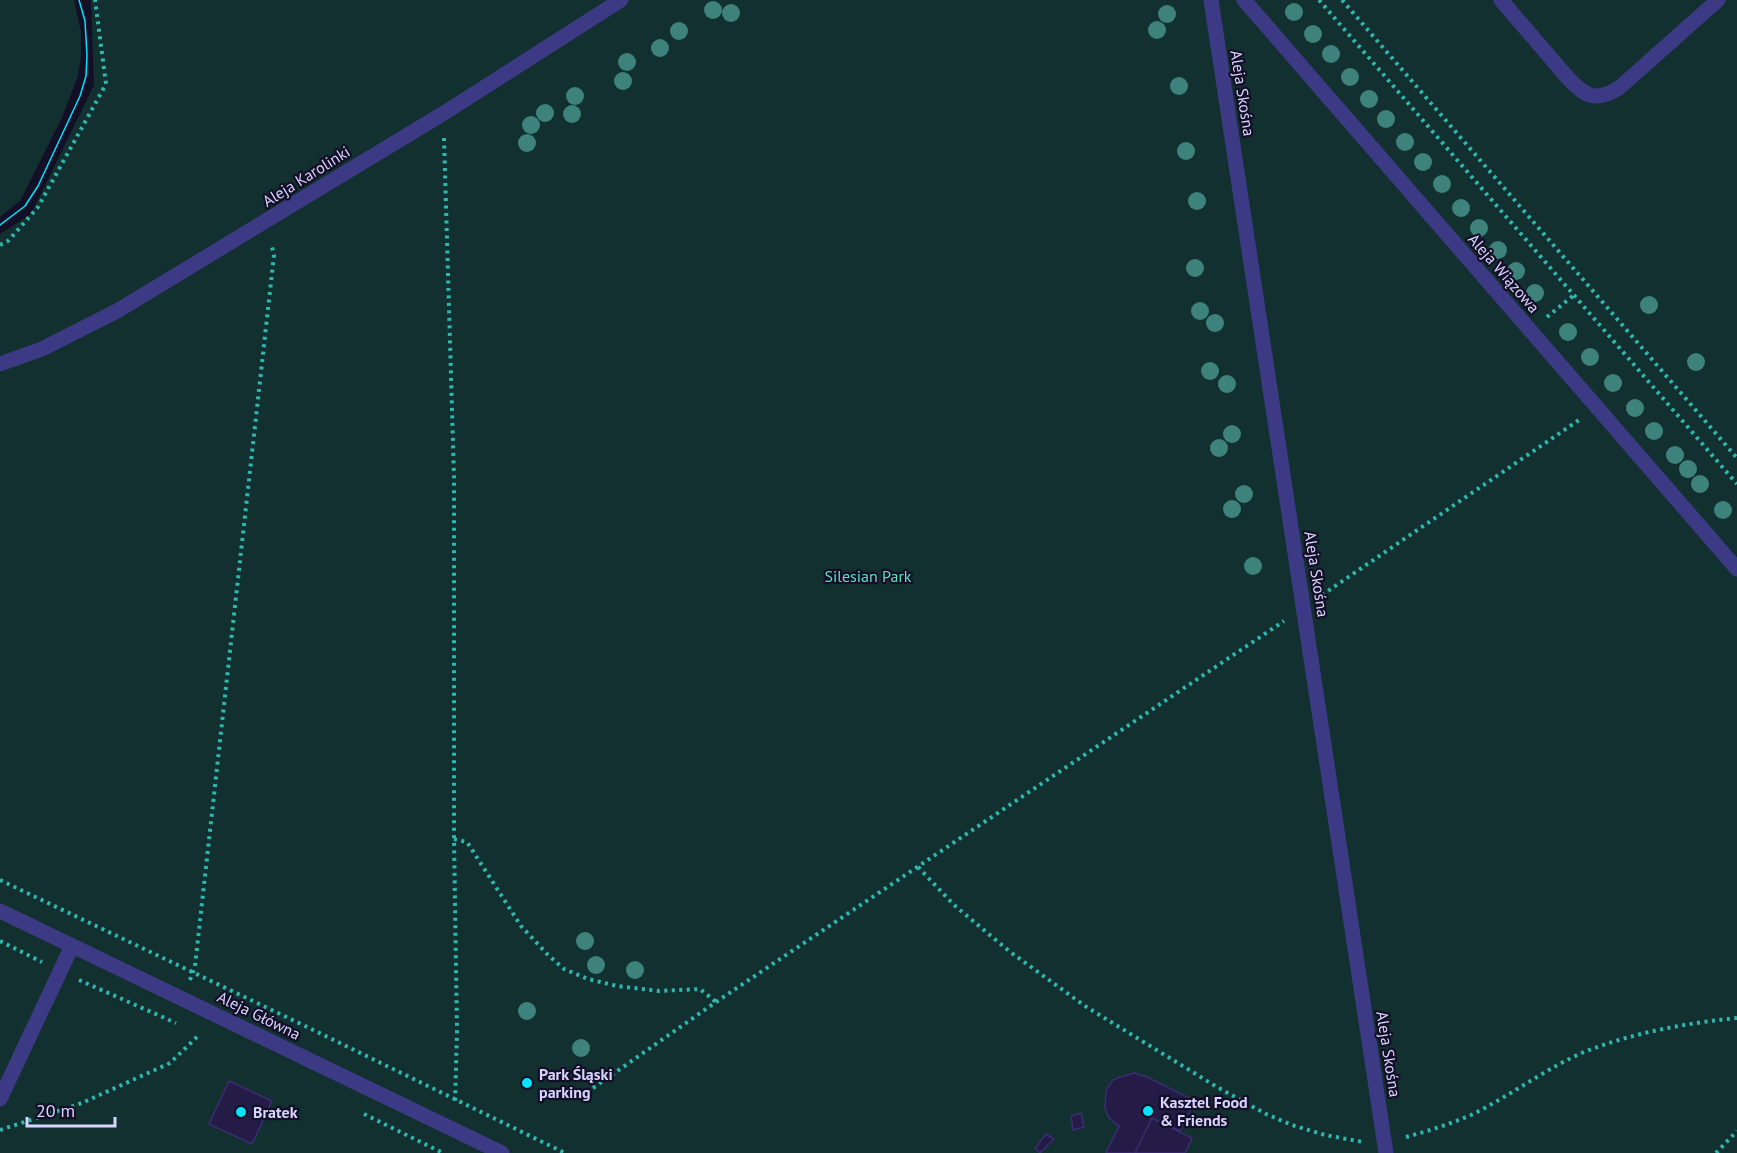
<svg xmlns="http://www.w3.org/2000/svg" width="1737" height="1153" font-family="'PT Sans',sans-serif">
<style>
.green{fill:#12302f}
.building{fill:#241b47;stroke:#3b2d73;stroke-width:1.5}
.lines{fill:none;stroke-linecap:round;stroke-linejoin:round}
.path{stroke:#2fb8b0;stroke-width:4;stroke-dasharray:3 4.5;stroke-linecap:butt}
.lane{stroke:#3d3a85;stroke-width:15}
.street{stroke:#3d3a85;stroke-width:15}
.tram{stroke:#00e5ff;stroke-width:1.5}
.tree{fill:#3d827b}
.poi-dot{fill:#00e5ff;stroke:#130f26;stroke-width:2}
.labels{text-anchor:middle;stroke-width:4.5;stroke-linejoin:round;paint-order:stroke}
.street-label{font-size:16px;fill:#d9d4ff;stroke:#130f26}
.park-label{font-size:16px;fill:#5fe0c0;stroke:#130f26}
.poi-label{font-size:16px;font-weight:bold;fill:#d9d4ff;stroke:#130f26;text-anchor:start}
</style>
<rect width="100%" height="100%" fill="#130f26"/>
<!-- green -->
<path class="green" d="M0,0H74L81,32V56L78,76L61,120L20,201L0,217Z
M91,0H1737V1153H0V234L31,214L94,85Z"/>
<!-- building -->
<path class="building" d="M1134,1073L1147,1077L1195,1101L1180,1131L1152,1118L1135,1153H1106L1119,1126L1109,1118L1105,1108L1106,1090L1113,1080L1120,1077Z
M229,1081L272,1101L252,1144L209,1124Z
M1081,1113L1084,1127L1073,1130L1071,1116Z
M1152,1118L1192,1138L1185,1153H1135Z
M1046,1134L1054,1139L1040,1153L1035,1148Z"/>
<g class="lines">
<!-- path -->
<path class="path" d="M1319,0L1737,484
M1342,0L1737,458
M444,138L454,477V839L457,1031L455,1105
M0,245L8,241L38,207L106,84L95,0
M1547,317L1574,295
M1322,595L1579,420
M454,839L467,842L521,926L548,955L564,969L588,979L617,986L659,991L700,989L716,1002
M918,867L954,905L1009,951L1085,1006L1217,1087L1266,1114L1292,1125L1325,1135L1363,1142
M0,880L301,1024L565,1153
M0,941L42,962
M79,980L176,1023
M190,980L195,966L274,255L271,243
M593,1088L716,1002L1284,621
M364,1114L443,1153
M0,1130L82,1103L170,1063L200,1034
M1406,1137C1428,1131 1450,1124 1471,1115C1510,1096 1545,1069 1584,1052C1632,1033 1686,1023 1737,1018
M1716,1153L1737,1131"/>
<!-- lane -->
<path class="lane" d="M1501,0L1567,77C1585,96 1594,103 1619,88L1718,0"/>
<!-- street -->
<path class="street" d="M1211,0L1386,1153
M1244,0L1737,569
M0,364L42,349L117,311L444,113L621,0
M0,911L502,1153
M0,1099L72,946"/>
<!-- tram -->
<path class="tram" d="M0,225L25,206L38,186L80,96L86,76L87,56L85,21L79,0"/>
</g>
<!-- trees -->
<g class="tree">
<circle cx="713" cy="10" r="9"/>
<circle cx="1294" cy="12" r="9"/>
<circle cx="731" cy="13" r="9"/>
<circle cx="1167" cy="14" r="9"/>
<circle cx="1157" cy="30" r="9"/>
<circle cx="679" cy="31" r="9"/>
<circle cx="1313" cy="34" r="9"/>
<circle cx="660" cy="48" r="9"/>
<circle cx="1331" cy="54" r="9"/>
<circle cx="627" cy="62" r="9"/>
<circle cx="1350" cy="77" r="9"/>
<circle cx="623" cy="81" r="9"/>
<circle cx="1179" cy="86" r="9"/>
<circle cx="575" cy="96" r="9"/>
<circle cx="1369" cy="99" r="9"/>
<circle cx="545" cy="113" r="9"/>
<circle cx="572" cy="114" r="9"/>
<circle cx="1386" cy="119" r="9"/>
<circle cx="531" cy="125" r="9"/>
<circle cx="1405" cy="142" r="9"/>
<circle cx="527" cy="143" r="9"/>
<circle cx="1186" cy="151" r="9"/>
<circle cx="1423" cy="162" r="9"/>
<circle cx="1442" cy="184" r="9"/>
<circle cx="1197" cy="201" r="9"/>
<circle cx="1461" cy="208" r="9"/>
<circle cx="1479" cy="228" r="9"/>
<circle cx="1498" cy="250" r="9"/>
<circle cx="1195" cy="268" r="9"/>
<circle cx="1516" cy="271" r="9"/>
<circle cx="1535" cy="293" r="9"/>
<circle cx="1649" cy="305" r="9"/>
<circle cx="1200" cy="311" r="9"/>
<circle cx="1215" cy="323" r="9"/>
<circle cx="1568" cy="332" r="9"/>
<circle cx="1590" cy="357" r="9"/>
<circle cx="1696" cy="362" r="9"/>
<circle cx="1210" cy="371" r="9"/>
<circle cx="1613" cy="383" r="9"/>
<circle cx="1227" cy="384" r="9"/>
<circle cx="1635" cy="408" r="9"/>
<circle cx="1654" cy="431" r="9"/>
<circle cx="1232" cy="434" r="9"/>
<circle cx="1219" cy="448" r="9"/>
<circle cx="1675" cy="455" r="9"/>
<circle cx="1688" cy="469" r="9"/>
<circle cx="1700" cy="484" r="9"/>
<circle cx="1244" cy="494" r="9"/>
<circle cx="1232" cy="509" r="9"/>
<circle cx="1723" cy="510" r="9"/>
<circle cx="1253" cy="566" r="9"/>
<circle cx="585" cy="941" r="9"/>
<circle cx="596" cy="965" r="9"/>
<circle cx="635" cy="970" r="9"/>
<circle cx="527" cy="1011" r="9"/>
<circle cx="581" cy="1048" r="9"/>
</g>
<!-- markers -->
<g class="poi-dot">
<circle cx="527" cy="1083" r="6"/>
<circle cx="1148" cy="1111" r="6"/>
<circle cx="241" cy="1112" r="6"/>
</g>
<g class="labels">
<!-- street labels -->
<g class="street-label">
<text transform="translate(1243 93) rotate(81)" y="6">Aleja Skośna</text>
<text transform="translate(306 176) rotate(-32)" y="6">Aleja Karolinki</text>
<text transform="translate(1504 273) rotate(49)" y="6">Aleja Wiązowa</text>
<text transform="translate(1317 574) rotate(81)" y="6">Aleja Skośna</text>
<text transform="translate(259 1015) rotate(26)" y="6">Aleja Główna</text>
<text transform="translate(1389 1054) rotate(81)" y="6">Aleja Skośna</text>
</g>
<!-- park labels -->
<g class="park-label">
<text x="868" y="582">Silesian Park</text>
</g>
<!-- poi labels -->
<g class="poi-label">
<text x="539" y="1080">Park Śląski<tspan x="539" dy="18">parking</tspan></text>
<text x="1160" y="1108">Kasztel Food<tspan x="1160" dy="18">&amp; Friends</tspan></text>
<text x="253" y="1118">Bratek</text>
</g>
</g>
<!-- scale -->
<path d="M27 1117v9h88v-9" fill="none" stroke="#d9d4ff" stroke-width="3"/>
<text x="36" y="1117" font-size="18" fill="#d9d4ff" stroke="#130f26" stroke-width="4.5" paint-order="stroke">20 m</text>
</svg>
